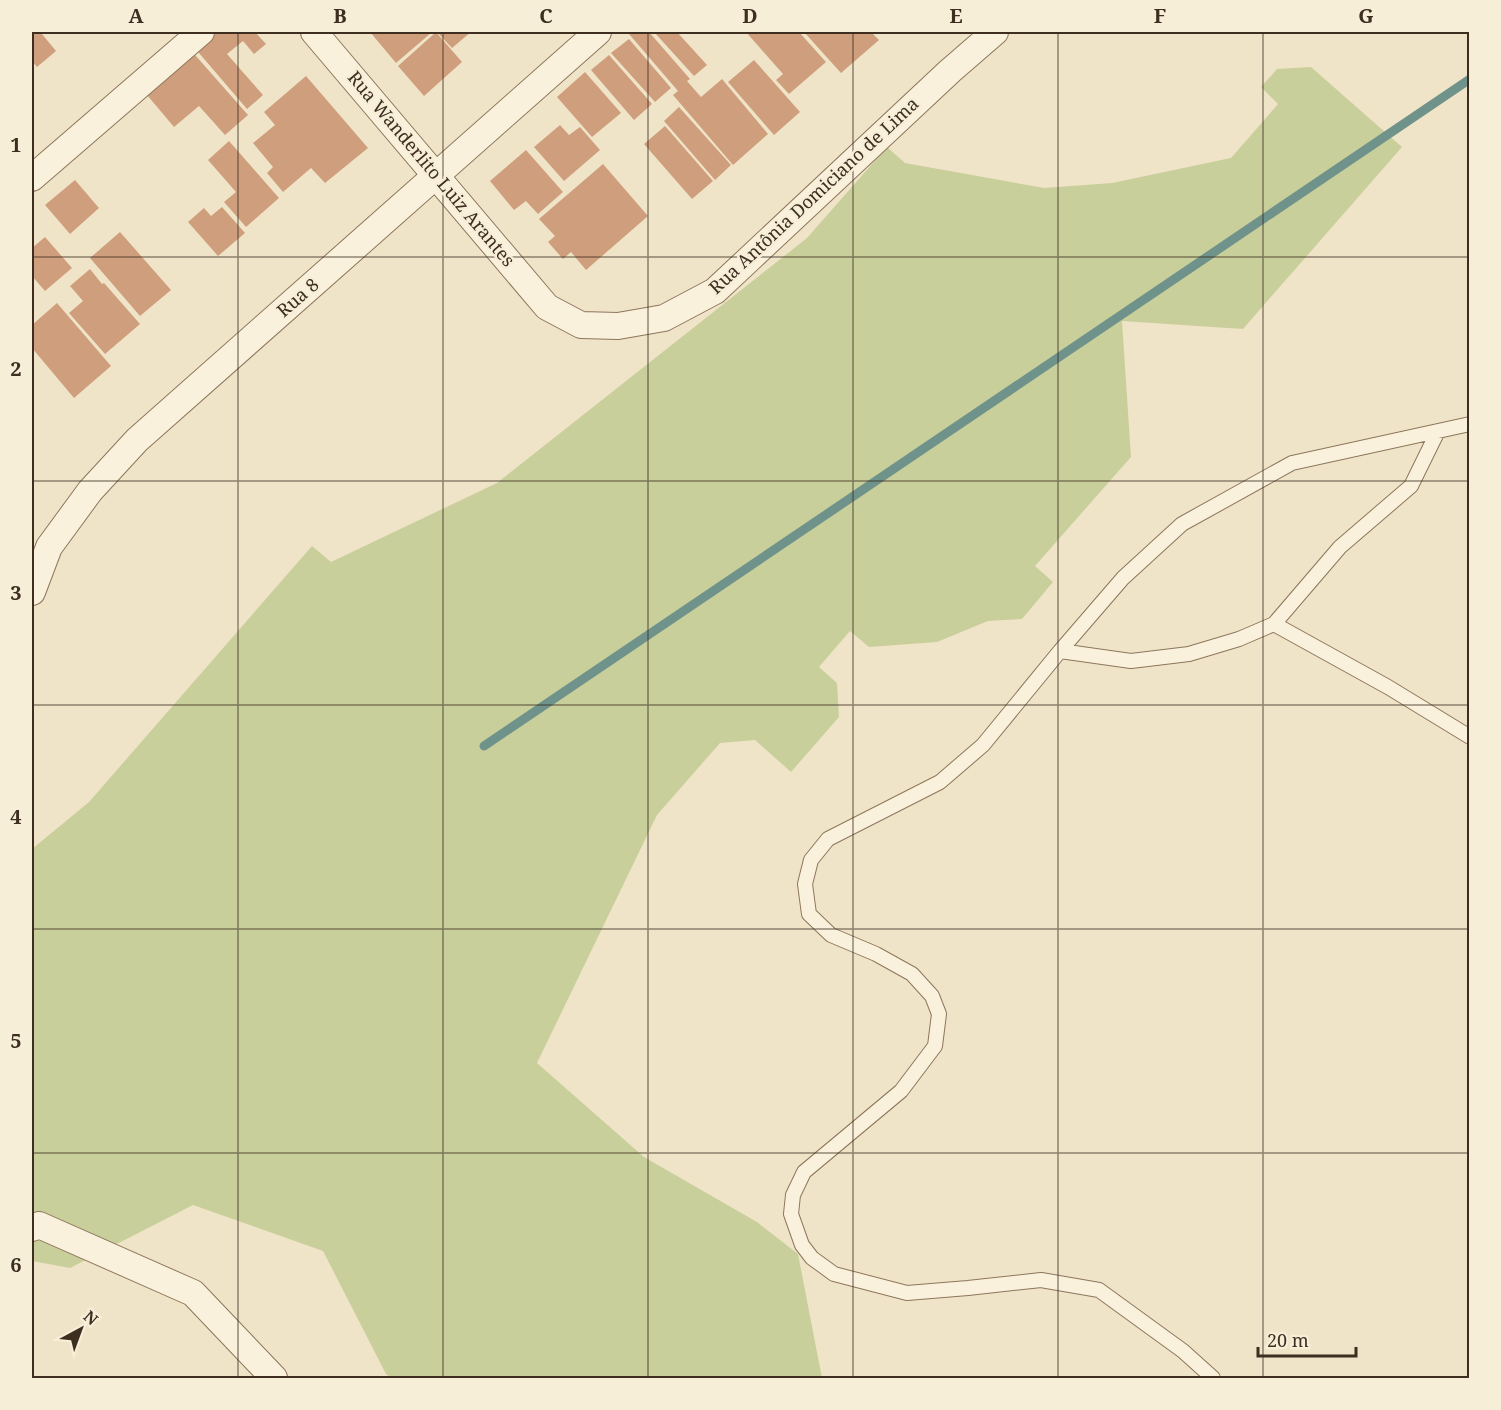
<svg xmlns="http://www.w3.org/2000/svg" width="1501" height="1410" font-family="'Noto Serif',serif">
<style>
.green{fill:#c9cf9b}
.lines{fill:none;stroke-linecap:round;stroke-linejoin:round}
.stream{stroke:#6f938a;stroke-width:9}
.building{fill:#cf9f7d}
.lane-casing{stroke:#8d765c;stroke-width:16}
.street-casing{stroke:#8d765c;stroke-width:28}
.lane{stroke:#faf1dc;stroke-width:14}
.street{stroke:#faf1dc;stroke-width:26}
.grid{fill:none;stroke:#3d2e20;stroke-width:1.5;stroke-opacity:0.55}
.labels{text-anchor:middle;stroke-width:5;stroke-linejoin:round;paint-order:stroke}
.street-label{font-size:18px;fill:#3d2e20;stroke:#f7eed8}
.neatline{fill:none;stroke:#3d2e20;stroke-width:2}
.grid-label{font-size:20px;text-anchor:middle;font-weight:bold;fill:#3d2e20}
</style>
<rect width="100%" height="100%" fill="#f0e4c8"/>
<!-- green -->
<path class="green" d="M1311,67L1402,147L1243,329L1122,321L1131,457L1035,566L1053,582L1022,619L988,621L937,642L869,647L850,631L819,667L837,683L839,717L791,772L755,740L720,743L657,815L537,1063L644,1157L757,1222L798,1254L822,1378H391L386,1374L323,1251L193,1205L70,1268L32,1261V849L89,802L312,546L331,562L497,483L807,238L887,147L905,163L1044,188L1112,183L1231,158L1278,104L1261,87L1277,69Z"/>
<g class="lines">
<!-- stream -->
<path class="stream" d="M484,746L1470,79"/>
</g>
<!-- building -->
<path class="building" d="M32,32H45L42,34L56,51L37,67L32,61Z
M209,32H255L266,44L254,54L243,41L227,54L263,95L247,109L193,46Z
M370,32H430L431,33L396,63Z
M436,32L462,62L424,96L398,66Z
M437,32H471L452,48Z
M633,32H649L690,79L687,81L701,97L722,79L768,134L733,165L673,95L678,91L629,34Z
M654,32H677L707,65L694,76Z
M746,32H799L826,62L789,94L776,80L783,74Z
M804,32H871L879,40L841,73Z
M629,39L671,88L655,102L611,53Z
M188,47L248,115L225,135L199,106L174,127L147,95Z
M609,55L652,104L634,120L591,70Z
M754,60L800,112L774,135L728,82Z
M585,72L621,113L592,137L557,97Z
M306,76L368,148L325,183L311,168L283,192L267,173L273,167L253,143L275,125L264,112Z
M679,107L731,165L715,180L664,121Z
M560,125L569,135L580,127L600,150L564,181L534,147Z
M665,126L713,181L692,199L644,144Z
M229,141L279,198L246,227L224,202L236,192L208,160Z
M526,150L563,192L538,214L526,201L514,210L490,181Z
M603,164L648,216L586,270L571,252L563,259L548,242L555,236L539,219Z
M75,180L99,208L70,234L45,205Z
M222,207L245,233L218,256L188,222L204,208L211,216Z
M120,232L171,290L140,316L90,258Z
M45,237L72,268L45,291L32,276V248Z
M90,269L102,284L104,283L140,324L105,354L69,313L83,301L70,286Z
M57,303L111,366L74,398L32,348V325Z"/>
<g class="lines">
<!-- lane casing -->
<g class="lane-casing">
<path id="lane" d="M1274,624L1388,687L1470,737
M1060,651L1131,661L1189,654L1239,639L1274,624L1340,547L1411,486L1438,431
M1213,1378L1183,1351L1099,1290L1041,1280L968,1288L907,1293L834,1274L812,1258L802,1245L791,1214L793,1195L804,1172L901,1091L935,1046L939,1014L932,996L912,974L876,954L831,935L809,914L805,884L811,860L828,839L940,782L983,745L1060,651L1123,578L1182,524L1292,463L1470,424"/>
</g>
<!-- street casing -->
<g class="street-casing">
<path id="street" d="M314,32L547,307L581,325L618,326L664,318L715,291L950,71L995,32
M32,178L201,32
M32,592L49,547L90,491L137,440L598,32
M32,1228L39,1225L193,1293L274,1378"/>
</g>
<!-- lane -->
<use href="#lane" class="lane"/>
<!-- street -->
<use href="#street" class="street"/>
</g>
<!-- grid -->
<path class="grid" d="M238,32V1378M443,32V1378M648,32V1378M853,32V1378M1058,32V1378M1263,32V1378M32,257H1470M32,481H1470M32,705H1470M32,929H1470M32,1153H1470"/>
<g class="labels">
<!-- street labels -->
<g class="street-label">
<text transform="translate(431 169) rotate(50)" y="6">Rua Wanderlito Luiz Arantes</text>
<text transform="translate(814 196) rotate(-43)" y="6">Rua Antônia Domiciano de Lima</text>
<text transform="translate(298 298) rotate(-41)" y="6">Rua 8</text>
</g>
</g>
<!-- border -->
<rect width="1501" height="1410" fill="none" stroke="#f7eed8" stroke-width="66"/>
<!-- north arrow -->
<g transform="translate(81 1329) rotate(41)" stroke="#f7eed8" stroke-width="4.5" paint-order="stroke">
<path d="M0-4.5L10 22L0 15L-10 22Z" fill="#3d2e20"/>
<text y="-9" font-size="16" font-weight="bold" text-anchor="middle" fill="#3d2e20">N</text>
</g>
<!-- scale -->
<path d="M1258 1347v9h98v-9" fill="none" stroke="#3d2e20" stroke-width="3"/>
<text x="1267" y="1347" font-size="18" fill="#3d2e20" stroke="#f7eed8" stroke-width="4.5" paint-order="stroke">20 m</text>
<rect x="33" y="33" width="1435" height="1344" class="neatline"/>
<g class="grid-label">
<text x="136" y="23">A</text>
<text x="340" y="23">B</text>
<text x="546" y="23">C</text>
<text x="750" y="23">D</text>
<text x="956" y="23">E</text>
<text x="1160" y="23">F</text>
<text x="1366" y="23">G</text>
<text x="16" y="152">1</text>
<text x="16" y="376">2</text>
<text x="16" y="600">3</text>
<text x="16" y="824">4</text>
<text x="16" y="1048">5</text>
<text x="16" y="1272">6</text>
</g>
</svg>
